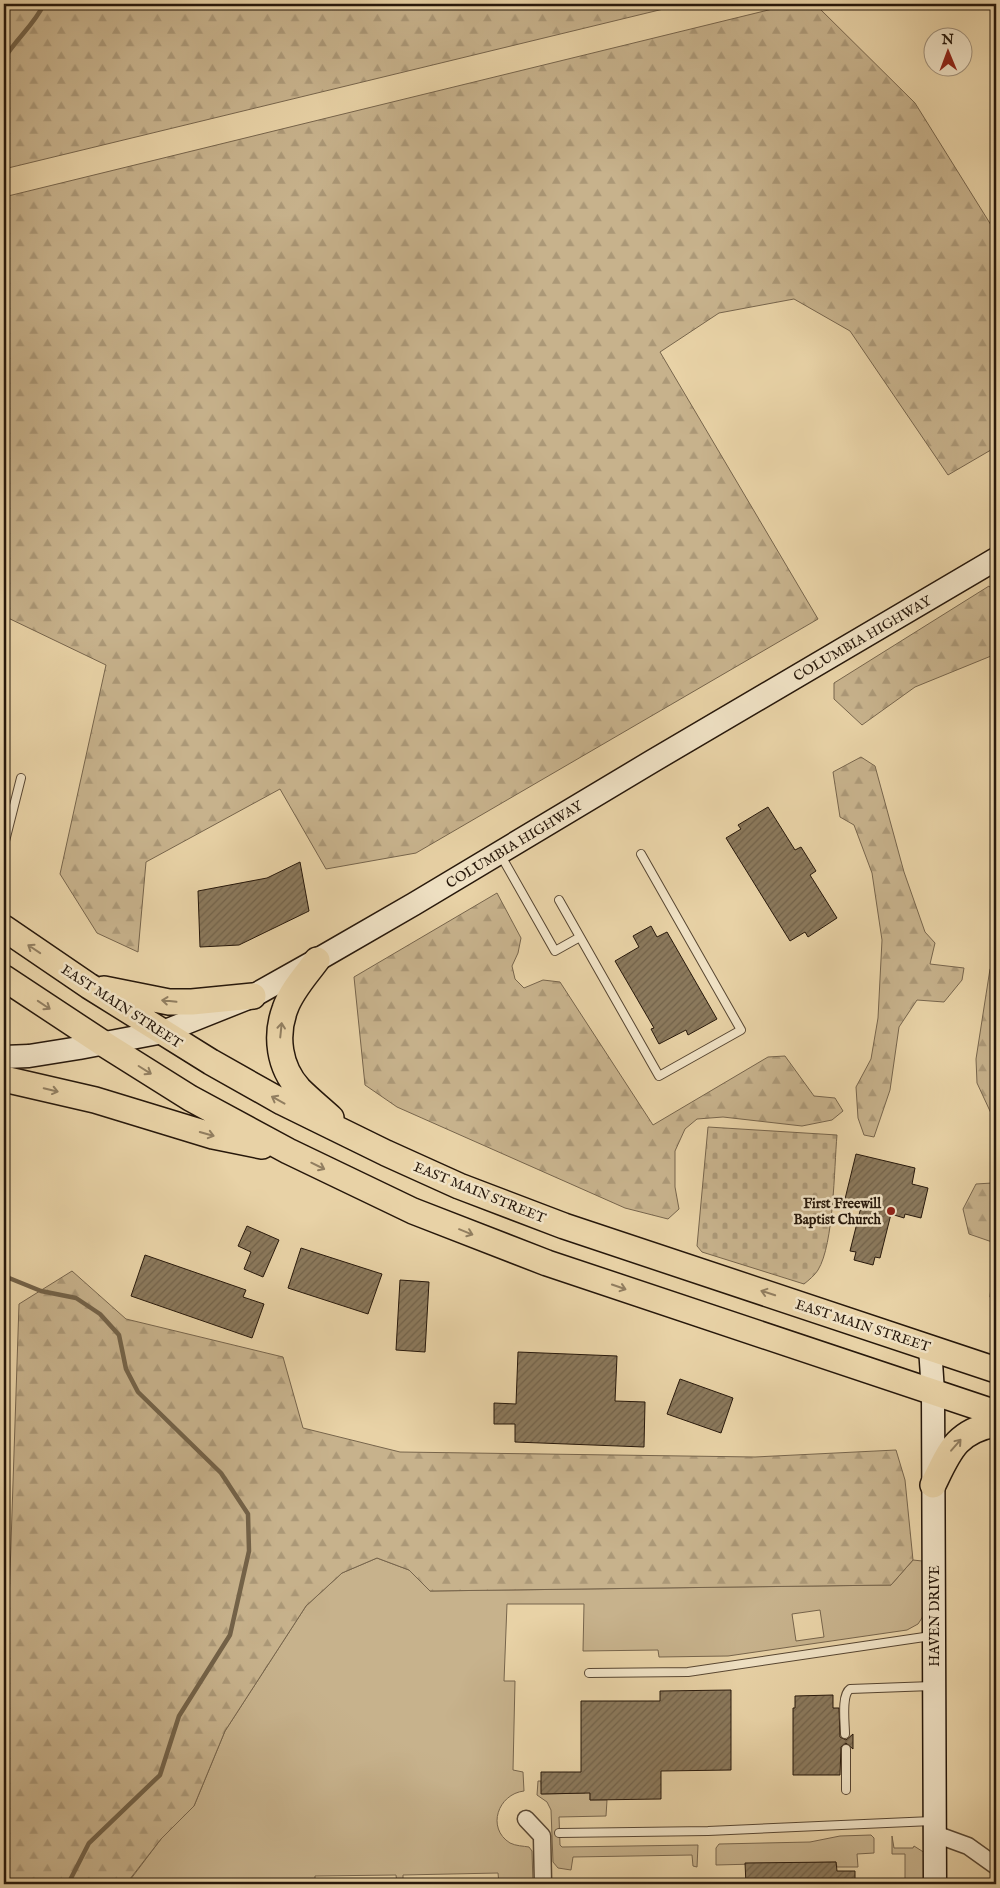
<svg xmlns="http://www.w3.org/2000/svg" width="1000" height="1888" font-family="'IM FELL English',serif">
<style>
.green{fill:#c7b28c;stroke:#77654c;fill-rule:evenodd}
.forest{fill:url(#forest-firs);stroke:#77654c}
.cemetery{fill:url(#cemetery-stones);stroke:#77654c}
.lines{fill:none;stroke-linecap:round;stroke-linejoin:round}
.stream{stroke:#736248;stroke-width:4.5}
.building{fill:url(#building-hatch);stroke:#27180b}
.lane-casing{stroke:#574632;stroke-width:10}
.street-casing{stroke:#574632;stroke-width:19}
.secondary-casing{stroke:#27180b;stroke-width:25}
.primary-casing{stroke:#27180b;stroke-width:28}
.lane{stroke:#f0e2c5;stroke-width:8}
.street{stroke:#f0e2c5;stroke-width:16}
.secondary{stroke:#f0e2c5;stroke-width:22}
.primary{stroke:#e8d2a6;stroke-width:25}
.oneway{stroke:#917e60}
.poi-dot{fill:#8f2418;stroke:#f0e2c5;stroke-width:2}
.labels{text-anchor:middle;stroke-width:5;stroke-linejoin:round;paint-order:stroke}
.street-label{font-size:14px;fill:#27180b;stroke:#f0e2c5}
.poi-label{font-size:14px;font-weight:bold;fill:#27180b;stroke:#f0e2c5;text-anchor:end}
</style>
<defs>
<pattern id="forest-firs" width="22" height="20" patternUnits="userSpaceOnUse" patternTransform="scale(1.25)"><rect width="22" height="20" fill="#c7b28c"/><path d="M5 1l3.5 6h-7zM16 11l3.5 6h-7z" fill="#ab9877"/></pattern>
<pattern id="cemetery-stones" width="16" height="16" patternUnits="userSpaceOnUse" patternTransform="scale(1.25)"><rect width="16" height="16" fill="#c7b28c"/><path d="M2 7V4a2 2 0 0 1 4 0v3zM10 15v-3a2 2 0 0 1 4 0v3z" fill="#ab9877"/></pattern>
<pattern id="building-hatch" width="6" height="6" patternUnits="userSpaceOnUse" patternTransform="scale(1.25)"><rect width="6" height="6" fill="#8b795c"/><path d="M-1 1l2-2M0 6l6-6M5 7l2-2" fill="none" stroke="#72624a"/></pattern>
</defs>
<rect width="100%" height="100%" fill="#e8d2a6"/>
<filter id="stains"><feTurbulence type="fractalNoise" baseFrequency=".004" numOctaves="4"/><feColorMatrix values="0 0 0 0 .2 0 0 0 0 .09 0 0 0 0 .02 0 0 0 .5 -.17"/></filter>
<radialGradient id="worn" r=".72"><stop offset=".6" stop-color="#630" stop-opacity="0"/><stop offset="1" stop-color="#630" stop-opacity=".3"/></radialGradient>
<!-- green -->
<path class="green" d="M377,1558L409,1570L430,1591L891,1585L913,1560L922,1561L924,1611L922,1618L918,1624L907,1630L728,1656L659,1657L658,1650L583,1651L584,1604H507L504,1681H515L513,1770L523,1772L524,1791C498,1794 486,1828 510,1843C516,1846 523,1846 529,1847L532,1851L533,1884H499L498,1873L403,1875V1884H397L396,1875L315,1876V1884H127L161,1839L194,1806L225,1731L306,1606L342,1573ZM820,1610L824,1637L796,1641L792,1614Z
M590,1771V1800H607L606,1816L559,1817L560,1845L562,1847L698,1845L697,1867L693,1866L692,1855L573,1857L571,1870L558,1868L553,1862L551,1810L547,1802L537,1795L538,1781H541L542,1794L585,1793V1772Z
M871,1835L874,1838V1853L857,1854L858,1867H837L836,1862L716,1865V1848L719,1844L810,1842L840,1836Z
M892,1836L894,1848H913L914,1846L925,1853V1884H905V1854H892Z"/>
<!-- forest -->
<path class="forest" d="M4,4H684L4,169Z
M793,4L817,6L915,103L996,233V447L948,475L850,331L794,299L719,313L660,352L818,619L416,853L326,869L280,789L146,862L138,952L97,933L60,874L106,665L6,617L4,620V197Z
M989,586L996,594V654L915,687L862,725L834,699V683Z
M861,757L875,766L904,872L925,932L935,943L930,964L964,968L962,980L944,1002L917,1000L899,1027L890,1090L874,1137L864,1135L858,1118L856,1087L871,1059L878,1018L882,940L872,873L854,825L840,817L833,772Z
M497,893L521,938L518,953L512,966L515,979L524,988L543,980L560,982L653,1125L768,1057L785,1056L814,1096L835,1098L843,1111L832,1120L802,1126L723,1117L697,1119L685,1129L675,1151V1187L679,1209L668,1219L625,1208L397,1107L365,1085L354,977Z
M996,962V1124L977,1083L976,1059L990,969Z
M996,1180V1304L990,1297L995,1243L969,1234L963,1209L976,1184L992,1183Z
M72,1271L126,1319L283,1357L303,1428L400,1452L755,1457L896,1450L905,1480L913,1560L891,1585L430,1591L409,1570L377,1558L342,1573L306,1606L225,1731L194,1806L161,1839L126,1884H4V1687L7,1663L19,1304Z"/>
<!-- cemetery -->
<path class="cemetery" d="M708,1127L837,1135C834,1168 834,1244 818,1270C815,1275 809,1280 804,1284L702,1252L697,1246Z"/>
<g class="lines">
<!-- stream -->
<path class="stream" d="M4,59C16,39 34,25 44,4
M4,1272L9,1278L41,1291L76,1298L100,1314L119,1335L126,1369L138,1392L221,1473L248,1514L249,1551L230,1635L179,1716L160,1775L89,1843L68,1884"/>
</g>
<!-- building -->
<path class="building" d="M768,807L795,850L801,847L816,871L810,875L837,918L808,937L805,932L790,941L726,838L741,829L738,825Z
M300,862L309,911L239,945L200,947L198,891L267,878Z
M651,926L657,937L667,932L717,1019L688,1035L686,1030L659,1044L651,1029L654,1028L615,961L639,947L633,936Z
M856,1154L915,1168L912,1184L928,1188L921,1218L905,1214L904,1218L891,1214L880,1258L875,1257L873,1265L854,1260L856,1252L850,1251L861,1207L844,1203Z
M247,1226L279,1240L263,1277L244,1269L251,1252L238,1246Z
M301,1248L382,1274L368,1314L288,1288Z
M145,1255L246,1290L243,1297L264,1304L252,1338L131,1296Z
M400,1280L429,1282L425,1352L396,1350Z
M518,1352L617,1356L615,1401L645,1402L644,1447L515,1442V1424H494V1403L516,1404Z
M680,1379L733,1398L721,1433L667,1414Z
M731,1690V1770L661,1771V1799L590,1800V1793L541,1794V1772H581V1701H660V1691Z
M833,1695V1708H839L840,1737L846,1740L853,1734V1749L846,1743L841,1747L840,1775H793V1708H795V1696Z
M836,1862L837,1871H855V1884H746L745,1863Z"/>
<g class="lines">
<!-- lane casing -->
<g class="lane-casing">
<path id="lane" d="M4,845L21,778
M500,854L555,951L580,937
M559,900L659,1076L741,1030L641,854
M589,1673L688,1672L931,1636
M845,1734C845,1723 841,1695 850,1689L932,1686
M846,1749V1790
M559,1833L708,1831L932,1821"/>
</g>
<!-- street casing -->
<g class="street-casing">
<path id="street" d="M526,1819L542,1836L543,1884
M935,1834L968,1846L996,1866"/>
</g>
<!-- secondary casing -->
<g class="secondary-casing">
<path id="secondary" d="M4,1057L29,1056L79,1048L163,1032L253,996L317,960L414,904L651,762L996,559
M930,1347L933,1392L935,1884"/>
</g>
<!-- primary casing -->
<g class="primary-casing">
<path id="primary" d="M4,928L89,986L211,1062L282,1102L386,1153L459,1186L564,1226L996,1370
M317,960C306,975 291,991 285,1009C275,1036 279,1067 299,1089C309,1099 320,1108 331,1118
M4,978L104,1044L190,1098L288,1151L413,1211L547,1263L996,1413
M104,989L169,1002H192L253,996
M4,1079L95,1100L213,1136L262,1146
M933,1485C949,1452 956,1431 996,1424"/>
</g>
<!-- lane -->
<use href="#lane" class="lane"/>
<!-- street -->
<use href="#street" class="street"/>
<!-- secondary -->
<use href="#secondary" class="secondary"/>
<!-- primary -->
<use href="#primary" class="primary"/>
</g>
<!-- one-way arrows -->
<defs><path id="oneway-shaft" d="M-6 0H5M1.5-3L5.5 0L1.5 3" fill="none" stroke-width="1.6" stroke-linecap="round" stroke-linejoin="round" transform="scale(1.25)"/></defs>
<g class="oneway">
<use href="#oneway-shaft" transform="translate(34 949) rotate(-146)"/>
<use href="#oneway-shaft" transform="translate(169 1001) rotate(-174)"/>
<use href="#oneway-shaft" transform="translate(44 1005) rotate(34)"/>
<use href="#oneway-shaft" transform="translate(281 1030) rotate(-84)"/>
<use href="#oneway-shaft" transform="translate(145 1070) rotate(32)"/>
<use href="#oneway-shaft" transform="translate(51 1090) rotate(13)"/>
<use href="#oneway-shaft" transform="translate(278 1100) rotate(-151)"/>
<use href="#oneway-shaft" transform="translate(207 1134) rotate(16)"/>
<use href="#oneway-shaft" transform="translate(318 1166) rotate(26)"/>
<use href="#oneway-shaft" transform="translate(466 1232) rotate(22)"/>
<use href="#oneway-shaft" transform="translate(619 1287) rotate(19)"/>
<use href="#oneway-shaft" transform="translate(768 1293) rotate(-162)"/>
<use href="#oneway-shaft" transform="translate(956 1445) rotate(-49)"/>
</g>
<!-- markers -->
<circle class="poi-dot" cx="891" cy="1211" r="5"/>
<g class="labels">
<!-- street labels -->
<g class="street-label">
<text transform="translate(862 638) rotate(-30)" y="5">COLUMBIA HIGHWAY</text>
<text transform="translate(514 844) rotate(-31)" y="5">COLUMBIA HIGHWAY</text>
<text transform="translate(122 1006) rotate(33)" y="5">EAST MAIN STREET</text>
<text transform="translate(480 1192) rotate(22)" y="5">EAST MAIN STREET</text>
<text transform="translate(863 1325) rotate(18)" y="5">EAST MAIN STREET</text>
<text transform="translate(934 1616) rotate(-90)" y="5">HAVEN DRIVE</text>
</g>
<!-- poi labels -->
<g class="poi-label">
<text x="881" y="1208">First Freewill<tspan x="881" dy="16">Baptist Church</tspan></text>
</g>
</g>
<!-- margin -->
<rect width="1000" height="1888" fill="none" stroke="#e8d2a6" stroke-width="20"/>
<rect x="5" y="5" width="990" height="1878" fill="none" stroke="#27180b" stroke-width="2.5"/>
<rect x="10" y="10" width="980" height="1868" fill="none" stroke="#27180b"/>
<!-- north arrow -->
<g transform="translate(948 52) rotate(359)"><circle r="24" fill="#f0e2c5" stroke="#a0917b"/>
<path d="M0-4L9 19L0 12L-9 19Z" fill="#8f2418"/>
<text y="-8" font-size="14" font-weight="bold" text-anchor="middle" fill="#27180b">N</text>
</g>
<rect width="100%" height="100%" filter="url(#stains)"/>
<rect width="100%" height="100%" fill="url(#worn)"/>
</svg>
